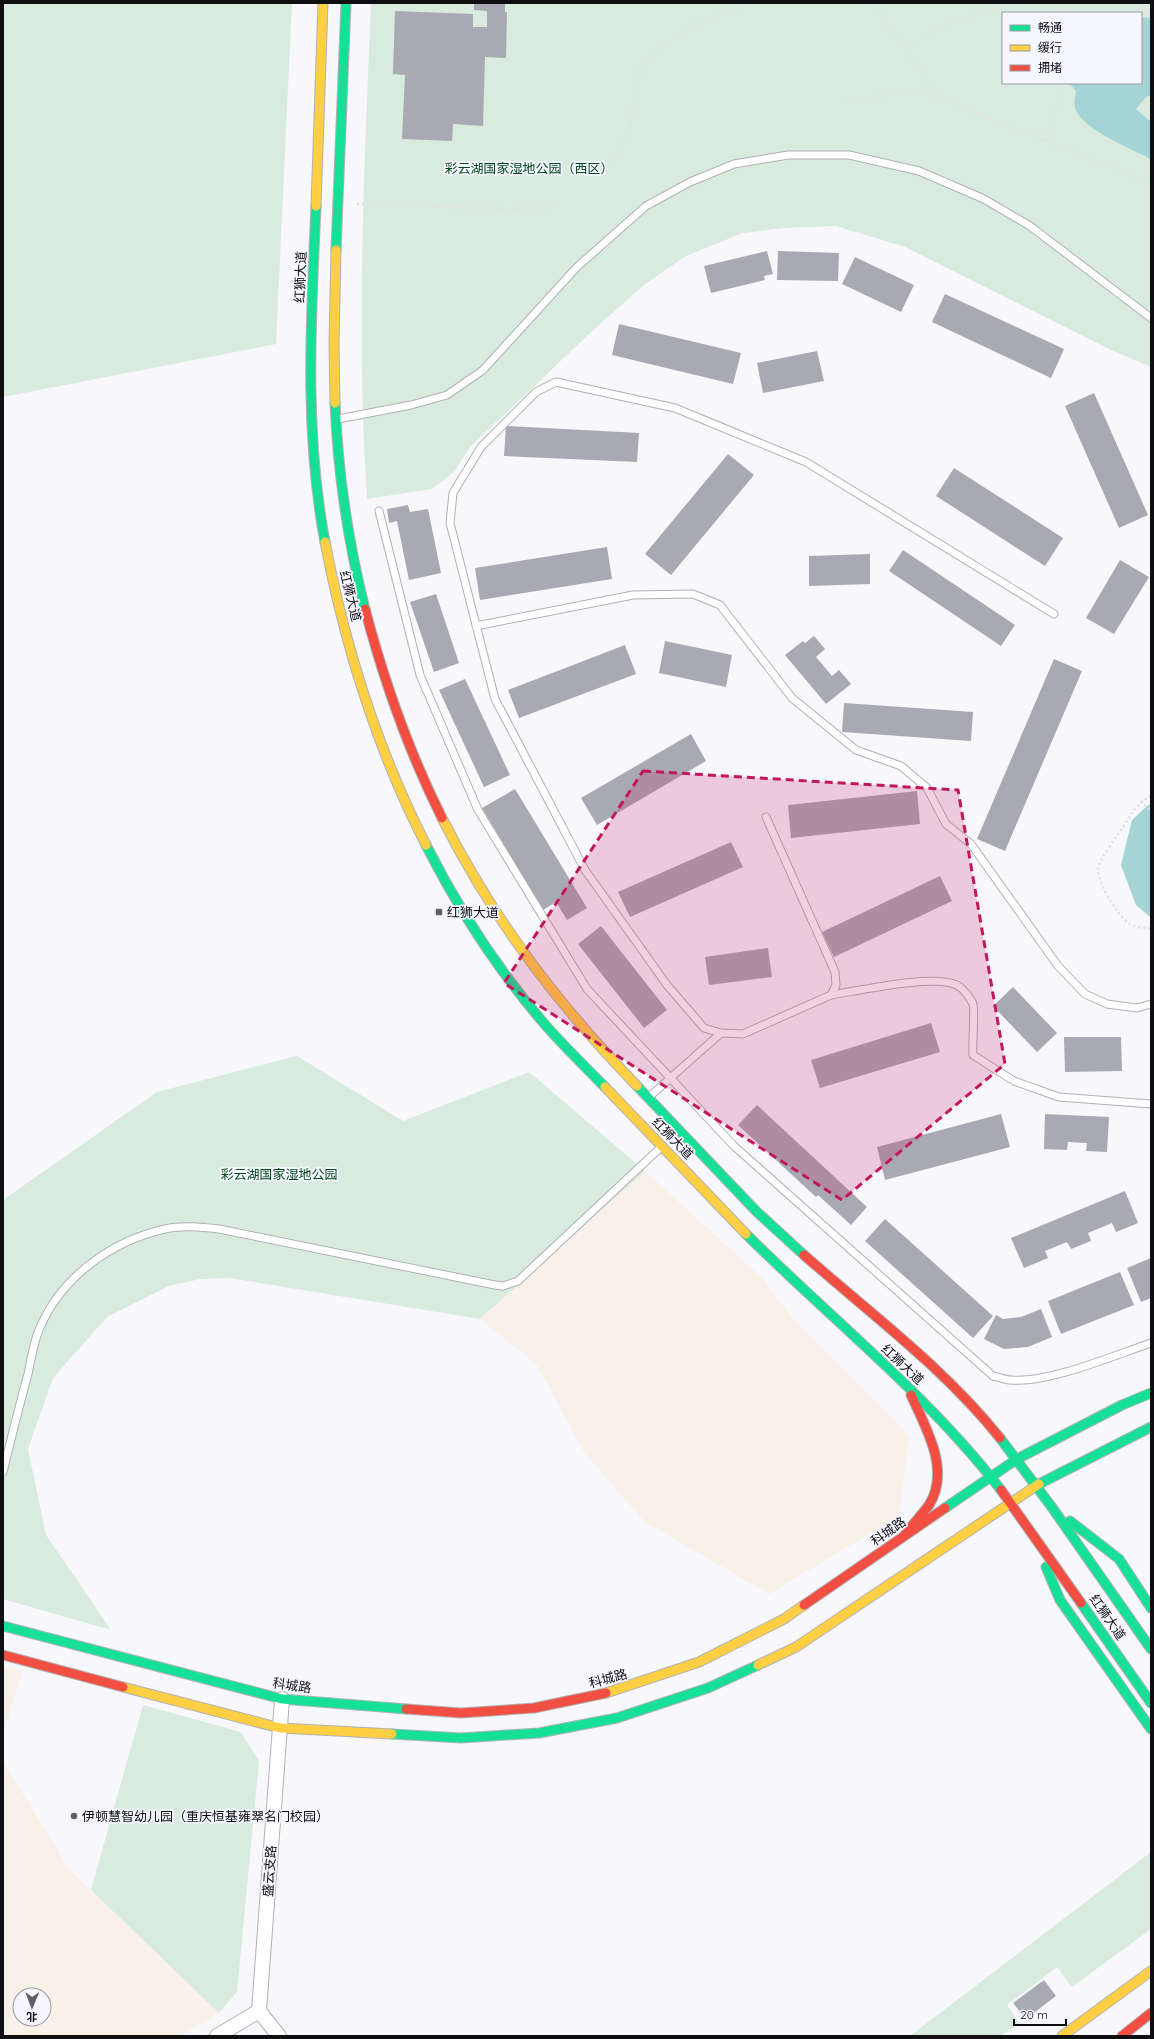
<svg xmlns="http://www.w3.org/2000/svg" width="1154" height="2039" font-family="Quicksand,'Noto Sans SC',sans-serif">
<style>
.commercial{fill:#f9f0e8;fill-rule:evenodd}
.green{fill:#d9ebde;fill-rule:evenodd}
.water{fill:#a4d4d5}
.building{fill:#a9a9b4}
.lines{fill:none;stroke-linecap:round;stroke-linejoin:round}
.lane-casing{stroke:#b0b1b4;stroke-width:9}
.street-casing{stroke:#b0b1b4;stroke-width:16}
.fast-casing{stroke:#b0b1b4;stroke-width:11}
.slow-casing{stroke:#b0b1b4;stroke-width:11}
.jam-casing{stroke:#b0b1b4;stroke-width:11}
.path{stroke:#e0e0e1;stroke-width:2.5;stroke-dasharray:2 3;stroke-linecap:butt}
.lane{stroke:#fefeff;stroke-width:7}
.street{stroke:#fefeff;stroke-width:14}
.fast{stroke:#16e098;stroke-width:9}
.slow{stroke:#ffcf43;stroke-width:9}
.jam{stroke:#f24e42;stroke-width:9}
.marked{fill:#c2185b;fill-opacity:0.2;stroke:#c2185b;stroke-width:3;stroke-dasharray:8 5;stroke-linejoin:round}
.poi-dot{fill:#606064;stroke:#f5f6fe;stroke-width:1.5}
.labels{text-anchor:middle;stroke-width:3.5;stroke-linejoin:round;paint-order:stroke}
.park-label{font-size:13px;fill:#00481b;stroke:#f5f6fe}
.street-label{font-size:13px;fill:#0f0f12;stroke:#f5f6fe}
.poi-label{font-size:13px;fill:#0f0f12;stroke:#f5f6fe;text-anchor:start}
</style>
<rect width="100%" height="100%" fill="#f7f7fc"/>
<!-- commercial -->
<path class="commercial" d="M645,1171L762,1278L794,1320L909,1436L899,1516L769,1594L645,1522L585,1454L537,1365L480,1319Z
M3,1666L22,1671L3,1735Z
M3,1762L70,1870L219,2013L180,2036H3ZM20,1995H44V2019H20Z"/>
<!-- green -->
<path class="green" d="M3,3H292L276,344L3,397Z
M371,3H1151V367L1111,350L905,247L836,226L783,228L743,233L686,256L645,284L590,333L470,447L455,471L432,489L367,499C356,332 364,169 371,3ZM1003,13H1141V83H1003Z
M297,1056L403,1121L529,1072L645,1171L480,1319L230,1278L200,1279L169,1286L107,1317L53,1378L28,1449L46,1535L111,1630L3,1599V1200L157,1092Z
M143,1705L241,1732L259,1761L237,1992L219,2013L91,1890Z
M1151,1852V1929L1072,1987L1057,1967L1007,2005L1019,2023L1001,2036H910Z"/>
<!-- water -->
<path class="water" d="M1141,17L1151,18V95L1146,97L1136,109L1151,122V159C1132,149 1084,130 1076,110C1073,104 1075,98 1076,91L1069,83H1141Z
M1151,804V917H1150L1136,905L1121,865L1132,820L1147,806Z"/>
<!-- building -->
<path class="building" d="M474,3H505V12H507L506,58L485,57L483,126L453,124L452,141L402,139L405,75L393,74L395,11L473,14V27H487V11L474,10Z
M767,251L773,274L764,276L765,280L711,293L704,266Z
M778,251L839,253L838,281L777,280Z
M855,257L914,285L901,312L842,284Z
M945,294L1064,349L1051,378L932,322Z
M619,324L741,353L733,384L612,355Z
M817,351L824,381L763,393L757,363Z
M1094,393L1148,515L1119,528L1065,406Z
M506,426L639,433L637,462L504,456Z
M728,454L754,475L671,575L645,554Z
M954,468L1063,538L1045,566L936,496Z
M408,505L410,512L428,509L441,573L409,580L397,521L389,523L387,509Z
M607,547L612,579L480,600L475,568Z
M903,550L1015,625L1001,646L889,571Z
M870,554V584L809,586V556Z
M1120,560L1149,577L1114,634L1086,618Z
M436,594L459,663L434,672L410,602Z
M814,636L825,649L816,657L832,676L839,670L851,684L826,704L785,655L803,641L805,643Z
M665,641L732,655L726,687L659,673Z
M625,645L636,674L519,718L508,690Z
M1054,659L1082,671L1005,851L977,839Z
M465,679L510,775L484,787L439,690Z
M844,703L973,712L971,741L842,732Z
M691,734L706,761L597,825L581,798Z
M515,789L587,908L567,920L556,902L543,910L482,808Z
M917,791L920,824L791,838L788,805Z
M731,842L743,867L630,917L618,892Z
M940,876L952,901L834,957L822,932Z
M601,926L667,1010L644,1028L578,944Z
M768,948L772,977L709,985L705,957Z
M1013,987L1057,1033L1037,1052L993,1006Z
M931,1023L940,1052L820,1088L811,1060Z
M1064,1037H1121L1122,1071L1065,1072Z
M757,1105L867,1207L851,1225L818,1195L816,1197L738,1125Z
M1001,1114L1010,1147L885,1180L877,1147Z
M1045,1114L1109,1117L1107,1152L1086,1151L1087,1143L1068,1142L1067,1150L1044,1149Z
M1125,1191L1138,1223L1116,1232L1112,1223L1088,1233L1091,1241L1071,1249L1067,1242L1045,1251L1048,1258L1024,1268L1011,1238Z
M885,1219L993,1316L973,1338L865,1241Z
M1151,1258V1298L1141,1302L1127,1268Z
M1120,1272L1134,1305L1061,1334L1048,1301Z
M1041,1309L1052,1337L1028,1347L1004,1349L984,1339L996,1315L1003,1319L1021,1317Z
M1044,1980L1056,1996L1026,2019L1013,2003Z"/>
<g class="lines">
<!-- lane casing -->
<g class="lane-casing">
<path id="lane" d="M338,419L411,405L447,395L483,370L577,267L646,206L690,182L734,164L788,155H849L919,171L984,199L1030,226L1151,318
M379,511L420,675L478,810L587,989L734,1146L993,1376C999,1377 1005,1380 1011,1380C1047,1384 1115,1355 1151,1343
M476,626L633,595L693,594L720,605L792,698L856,750L901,766L927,788L946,824L971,844L1058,966L1085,994L1107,1004L1137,1008L1151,1004
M766,817L835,972L836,985L831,995L743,1034L721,1033L704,1028L667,985L585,870L495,699L450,523L453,493L481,447L536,392L556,382L675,408L806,462L1054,614
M831,995C857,991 940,972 960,987C964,990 971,999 973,1004C975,1008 972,1046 973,1055L1014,1081L1059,1097L1151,1104
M649,1097L721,1033
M3,1472C11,1439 19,1407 28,1374C31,1360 33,1344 39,1330C60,1278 111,1241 165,1229C182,1225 201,1227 219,1229L495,1285L503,1286L518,1281L659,1149"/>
</g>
<!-- street casing -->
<g class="street-casing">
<path id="street" d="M217,2036L259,2011
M279,2036L259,2011L282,1699"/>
</g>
<!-- fast casing -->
<g class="fast-casing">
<path id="fast" d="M316,206C311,319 304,431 325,542
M336,250L346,3
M335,403C338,473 348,542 365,609
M426,845C459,910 500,973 548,1028C566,1048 586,1068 605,1087
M637,1086L757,1212L804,1255
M746,1234C831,1319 927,1394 1001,1490
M1000,1438L1051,1506L1151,1649
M1039,1484L1151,1427
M945,1508L1017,1459L1122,1405L1151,1393
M1070,1521L1119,1559L1151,1608
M1046,1567L1060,1600L1151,1729
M1081,1603L1151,1703
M3,1626L282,1699L406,1709
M392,1734L461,1738L539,1733L617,1718L708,1688L758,1665"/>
</g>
<!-- slow casing -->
<g class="slow-casing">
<path id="slow" d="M316,206L323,3
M335,403L334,343L336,250
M325,542C345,646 378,751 426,845
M442,818C494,921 557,1003 637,1086
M605,1087L746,1234
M758,1665L796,1647L1039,1484
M123,1687L280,1728L392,1734
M606,1693L699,1662L784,1619L804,1605
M1062,2036L1151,1971"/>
</g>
<!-- jam casing -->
<g class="jam-casing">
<path id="jam" d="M365,609C384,681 409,752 442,818
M804,1255C871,1314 944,1368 1000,1438
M1001,1490L1081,1603
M904,1536C912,1525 921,1516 929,1505C951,1470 926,1428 911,1395
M804,1605L945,1508
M3,1655L123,1687
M406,1709L461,1713L534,1708L606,1693
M1122,2036L1151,2013"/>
</g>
<!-- path -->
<path class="path" d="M873,3L940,98
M1056,3L1061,13
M905,49L947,24L1019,3
M846,102L896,93H926L1151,183
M1046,140L1062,89L1058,83
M609,166L630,131L635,80L648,58L692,26L750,3
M357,204L511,209L556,207
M1151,796C1137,803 1131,815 1123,827C1117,835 1099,861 1098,869C1098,884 1118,917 1130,924C1136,927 1145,928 1151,929
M1141,801L1151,811"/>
<!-- lane -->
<use href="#lane" class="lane"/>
<!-- street -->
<use href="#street" class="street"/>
<!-- fast -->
<use href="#fast" class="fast"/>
<!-- slow -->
<use href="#slow" class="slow"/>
<!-- jam -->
<use href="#jam" class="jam"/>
</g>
<!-- marked area -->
<path class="marked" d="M643,771L958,790L1005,1064L842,1200L504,983Z"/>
<!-- markers -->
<g class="poi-dot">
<rect x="435" y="908" width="8" height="8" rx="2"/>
<circle cx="74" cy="1816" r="4"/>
</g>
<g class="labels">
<!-- park labels -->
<g class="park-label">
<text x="529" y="173">彩云湖国家湿地公园（西区）</text>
<text x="279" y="1179">彩云湖国家湿地公园</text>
</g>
<!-- street labels -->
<g class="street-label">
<text transform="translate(300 277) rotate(-88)" y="5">红狮大道</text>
<text transform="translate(351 596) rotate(76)" y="5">红狮大道</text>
<text transform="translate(673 1138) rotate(46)" y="5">红狮大道</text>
<text transform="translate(903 1364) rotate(43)" y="5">红狮大道</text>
<text transform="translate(888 1531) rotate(-35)" y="5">科城路</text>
<text transform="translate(1108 1617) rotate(55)" y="5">红狮大道</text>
<text transform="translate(608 1678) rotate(-15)" y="5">科城路</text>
<text transform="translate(292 1685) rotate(8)" y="5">科城路</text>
<text transform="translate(269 1871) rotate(-86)" y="5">盛云支路</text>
</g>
<!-- poi labels -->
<g class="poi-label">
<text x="447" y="917">红狮大道</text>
<text x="82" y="1821">伊顿慧智幼儿园（重庆恒基雍翠名门校园）</text>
</g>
</g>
<!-- border -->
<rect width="1154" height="2039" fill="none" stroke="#0f0f12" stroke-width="8"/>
<!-- legend -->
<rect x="1002" y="12" width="140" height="72" fill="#f5f6fe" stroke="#999aa0"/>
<rect x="1010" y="25" width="20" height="6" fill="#16e098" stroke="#999aa0"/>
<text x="1038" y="32" font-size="12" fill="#0f0f12">畅通</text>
<rect x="1010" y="45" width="20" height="6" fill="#ffcf43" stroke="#999aa0"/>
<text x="1038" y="52" font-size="12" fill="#0f0f12">缓行</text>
<rect x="1010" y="65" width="20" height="6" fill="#f24e42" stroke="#999aa0"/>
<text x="1038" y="72" font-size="12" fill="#0f0f12">拥堵</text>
<!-- north arrow -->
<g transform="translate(32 2007) rotate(181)"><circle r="19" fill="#f5f6fe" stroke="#999aa0"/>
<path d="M0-3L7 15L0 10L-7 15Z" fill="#606064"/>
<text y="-6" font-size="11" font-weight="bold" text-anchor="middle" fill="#0f0f12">北</text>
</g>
<!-- scale -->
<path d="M1014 2019v6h52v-6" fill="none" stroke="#0f0f12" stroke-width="2"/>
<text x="1020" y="2019" font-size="12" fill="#0f0f12" stroke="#f5f6fe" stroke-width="3" paint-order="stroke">20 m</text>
</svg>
